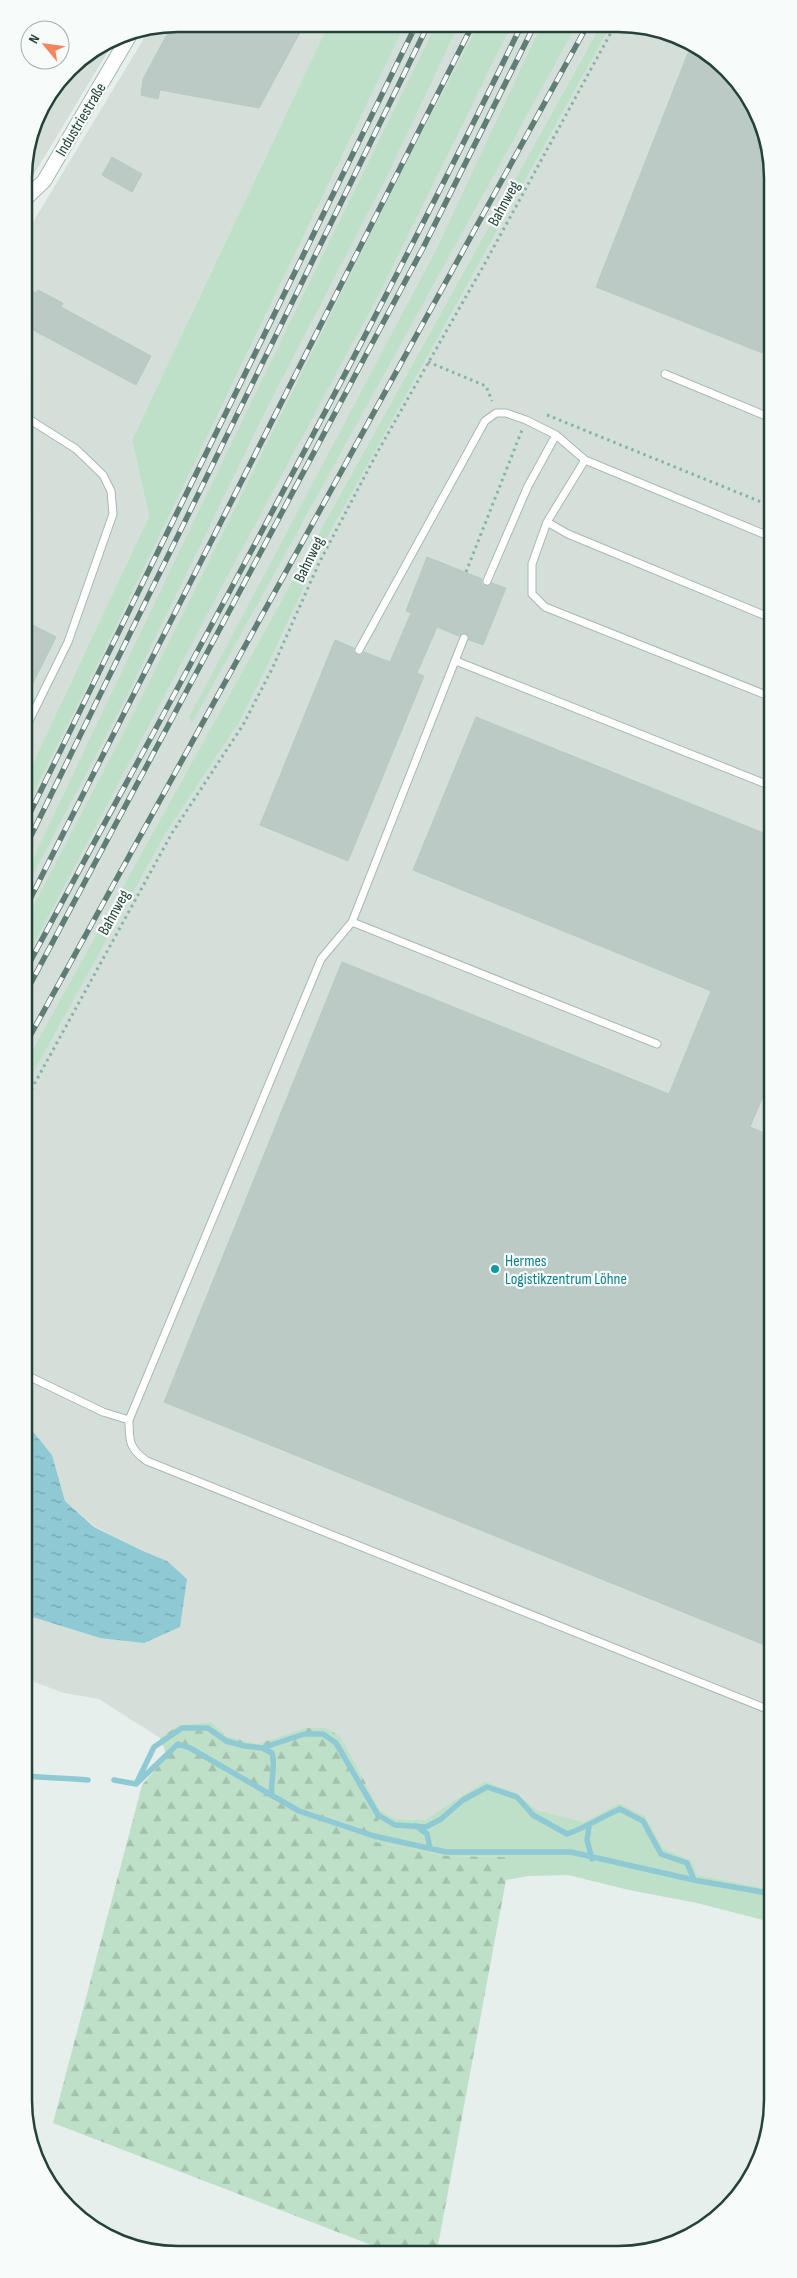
<svg xmlns="http://www.w3.org/2000/svg" width="797" height="2278" font-family="'Sofia Sans Condensed',sans-serif">
<style>
.built{fill:#d4dfda}
.grass{fill:#bfe0c8}
.forest{fill:url(#forest-firs)}
.water{fill:url(#water-ripples)}
.lines{fill:none;stroke-linecap:round;stroke-linejoin:round}
.stream{stroke:#8ec9d4;stroke-width:5.5}
.building{fill:#bbcac4;stroke:#b8c9c2}
.lane-casing{stroke:#a8b8b2;stroke-width:9}
.street-casing{stroke:#a8b8b2;stroke-width:16}
.path{stroke:#86b3a5;stroke-width:3;stroke-dasharray:2.5 4;stroke-linecap:butt}
.lane{stroke:#fff;stroke-width:7}
.street{stroke:#fff;stroke-width:14}
.rail-casing{stroke:#5f7d75;stroke-width:5.5}
.rail{stroke:#f7fbf9;stroke-width:4;stroke-dasharray:11;stroke-linecap:butt}
.culture-dot{fill:#0f9aa8;stroke:#f7fbf9;stroke-width:2}
.labels{text-anchor:middle;stroke-width:4.5;stroke-linejoin:round;paint-order:stroke}
.street-label{font-size:16px;fill:#24423a;stroke:#f7fbf9}
.culture-label{font-size:16px;fill:#0d838f;stroke:#f7fbf9;text-anchor:start}
.rim{fill:none;stroke:#24423a;stroke-width:2.5}
</style>
<defs>
<pattern id="forest-firs" width="22" height="20" patternUnits="userSpaceOnUse" patternTransform="scale(1.25)"><rect width="22" height="20" fill="#bfe0c8"/><path d="M5 1l3.5 6h-7zM16 11l3.5 6h-7z" fill="#a4c1ad"/></pattern>
<pattern id="water-ripples" width="26" height="14" patternUnits="userSpaceOnUse" patternTransform="scale(1.25)"><rect width="26" height="14" fill="#8ec9d4"/><path d="M2 4q2-2 4 0t4 0M15 11q2-2 4 0t4 0" fill="none" stroke="#74a5ad"/></pattern>
</defs>
<rect width="100%" height="100%" fill="#e6efeb"/>
<!-- built -->
<path class="built" d="M179,24L328,25L132,440L149,516L25,780L24,237L149,30Z
M405,25L600,26L25,1063V810L83,695Z
M610,27H649L695,44L728,69L753,102L770,148L773,1890H770L696,1875L691,1860L664,1849L645,1816L619,1803L584,1822L537,1810L516,1793L485,1781L424,1820L395,1819L380,1810L341,1737L304,1728L258,1744L226,1736L210,1722L179,1725L160,1738L99,1699L64,1693L26,1679V1615L100,1638L167,1561L143,1551L94,1526L65,1501L52,1455L30,1428L26,1429L25,1088L166,833L240,721L267,667L327,538Z
M116,38L28,184L24,186V168L40,111L76,62Z"/>
<!-- grass -->
<path class="grass" d="M328,25H405L83,695L25,810V780L149,516L132,440Z
M436,25L458,26L389,172L268,406L126,698L25,890V876C159,591 296,308 436,25Z
M478,26H511L379,294L219,592L25,961V922L139,703L400,174Z
M541,26H576L192,723L189,717L435,252Z
M600,26L610,27L327,538L267,667L240,721L166,833L25,1088V1063Z
M485,1781L516,1793L537,1810L584,1822L619,1803L645,1816L664,1849L691,1860L697,1875L773,1890V1920H763L697,1903L629,1890L568,1875L528,1876L506,1880L504,1857L447,1856L376,1842L380,1810L395,1819L424,1820Z"/>
<!-- forest -->
<path class="forest" d="M211,1722L226,1736L258,1744L304,1728H326L341,1737L380,1810L376,1842L447,1856L505,1857L506,1880L437,2251H387L53,2123L142,1785L167,1756L160,1738L179,1725Z"/>
<!-- water -->
<path class="water" d="M30,1428L52,1455L65,1501L94,1527L143,1551L167,1561L187,1579L180,1627L144,1643L100,1638L26,1615V1429Z"/>
<g class="lines">
<!-- stream -->
<path class="stream" d="M262,1748L272,1753C276,1767 270,1781 272,1796
M26,1776C47,1778 67,1778 88,1780
M114,1780L136,1784L178,1744L190,1748L299,1811L374,1836L446,1852H571L694,1880L773,1894
M136,1784L154,1747L182,1728H208L226,1741L245,1746L262,1748L304,1734H323L336,1743L378,1815L395,1825L426,1827L441,1819L463,1800L487,1787L517,1797L533,1815L567,1834C588,1827 601,1817 620,1809L643,1821L661,1854L687,1863L694,1880
M416,1826L427,1834L430,1848
M589,1827L587,1840L592,1859"/>
</g>
<!-- building -->
<path class="building" d="M194,24L304,25L259,108L160,90L158,99L141,95L143,79L172,25L188,34Z
M688,53L728,69L753,102L770,148V356L596,287Z
M112,157L142,174L132,192L102,175Z
M24,287L36,293L38,290L63,303L61,307L151,356L136,385L24,325Z
M427,557L482,579V584L485,586L492,583L506,588L483,645L469,640L466,633L459,636L437,627L417,673L424,676L348,861L260,825L335,640L354,648V652L357,655H361L364,652L390,662L411,613L406,611Z
M25,621L56,637L25,699Z
M476,717L771,836L772,1075L750,1127L772,1136V1648L164,1402L342,962L669,1094L711,991L413,870Z"/>
<g class="lines">
<!-- lane casing -->
<g class="lane-casing">
<path id="lane" d="M665,374L771,418
M24,416L76,449L103,475L111,491L113,514L68,642L25,729
M585,460L547,522L568,534L771,618
M547,522L532,564V594L545,607L771,697
M487,581L528,486L556,435
M464,638L352,922L321,959L129,1420C129,1440 129,1449 147,1461L772,1711
M359,650L485,421L496,413H506L526,420L556,435L585,460L771,537
M456,661L771,786
M352,922L657,1044
M26,1375L103,1412L129,1420"/>
</g>
<!-- street casing -->
<g class="street-casing">
<path id="street" d="M24,200L44,181L131,33"/>
</g>
<!-- path -->
<path class="path" d="M428,362L486,386L492,401
M547,415L771,506
M466,572L522,430
M25,1101L172,833L243,725L272,669L319,563L378,451L484,265L614,27"/>
<!-- lane -->
<use href="#lane" class="lane"/>
<!-- street -->
<use href="#street" class="street"/>
<!-- rail casing -->
<g class="rail-casing">
<path id="rail" d="M25,823L416,25
M25,848L428,25
M25,909L472,26
M25,971C193,658 366,346 521,26
M25,994L423,248L534,26
M25,1045L587,26"/>
</g>
<!-- rail -->
<use href="#rail" class="rail"/>
</g>
<!-- markers -->
<circle class="culture-dot" cx="495" cy="1269" r="5"/>
<g class="labels">
<!-- street labels -->
<g class="street-label">
<text transform="translate(80 119) rotate(-59)" y="6">Industriestraße</text>
<text transform="translate(503 203) rotate(-61)" y="6">Bahnweg</text>
<text transform="translate(308 559) rotate(-64)" y="6">Bahnweg</text>
<text transform="translate(113 912) rotate(-61)" y="6">Bahnweg</text>
</g>
<!-- culture labels -->
<g class="culture-label">
<text x="505" y="1266">Hermes<tspan x="505" dy="18">Logistikzentrum Löhne</tspan></text>
</g>
</g>
<!-- crop -->
<path d="M0 0H797V2278H0ZM178 32H618A146 146 0 0 1 764 178V2100A146 146 0 0 1 618 2246H178A146 146 0 0 1 32 2100V178A146 146 0 0 1 178 32Z" fill="#f7fbf9" fill-rule="evenodd"/>
<path class="rim" d="M178 32H618A146 146 0 0 1 764 178V2100A146 146 0 0 1 618 2246H178A146 146 0 0 1 32 2100V178A146 146 0 0 1 178 32Z"/>
<!-- north arrow -->
<g transform="translate(45 45) rotate(299)"><circle r="24" fill="#f7fbf9" stroke="#a3b1ad"/>
<path d="M0-4L9 19L0 12L-9 19Z" fill="#f4845f"/>
<text y="-8" font-size="14" font-weight="bold" text-anchor="middle" fill="#24423a">N</text>
</g>
</svg>
